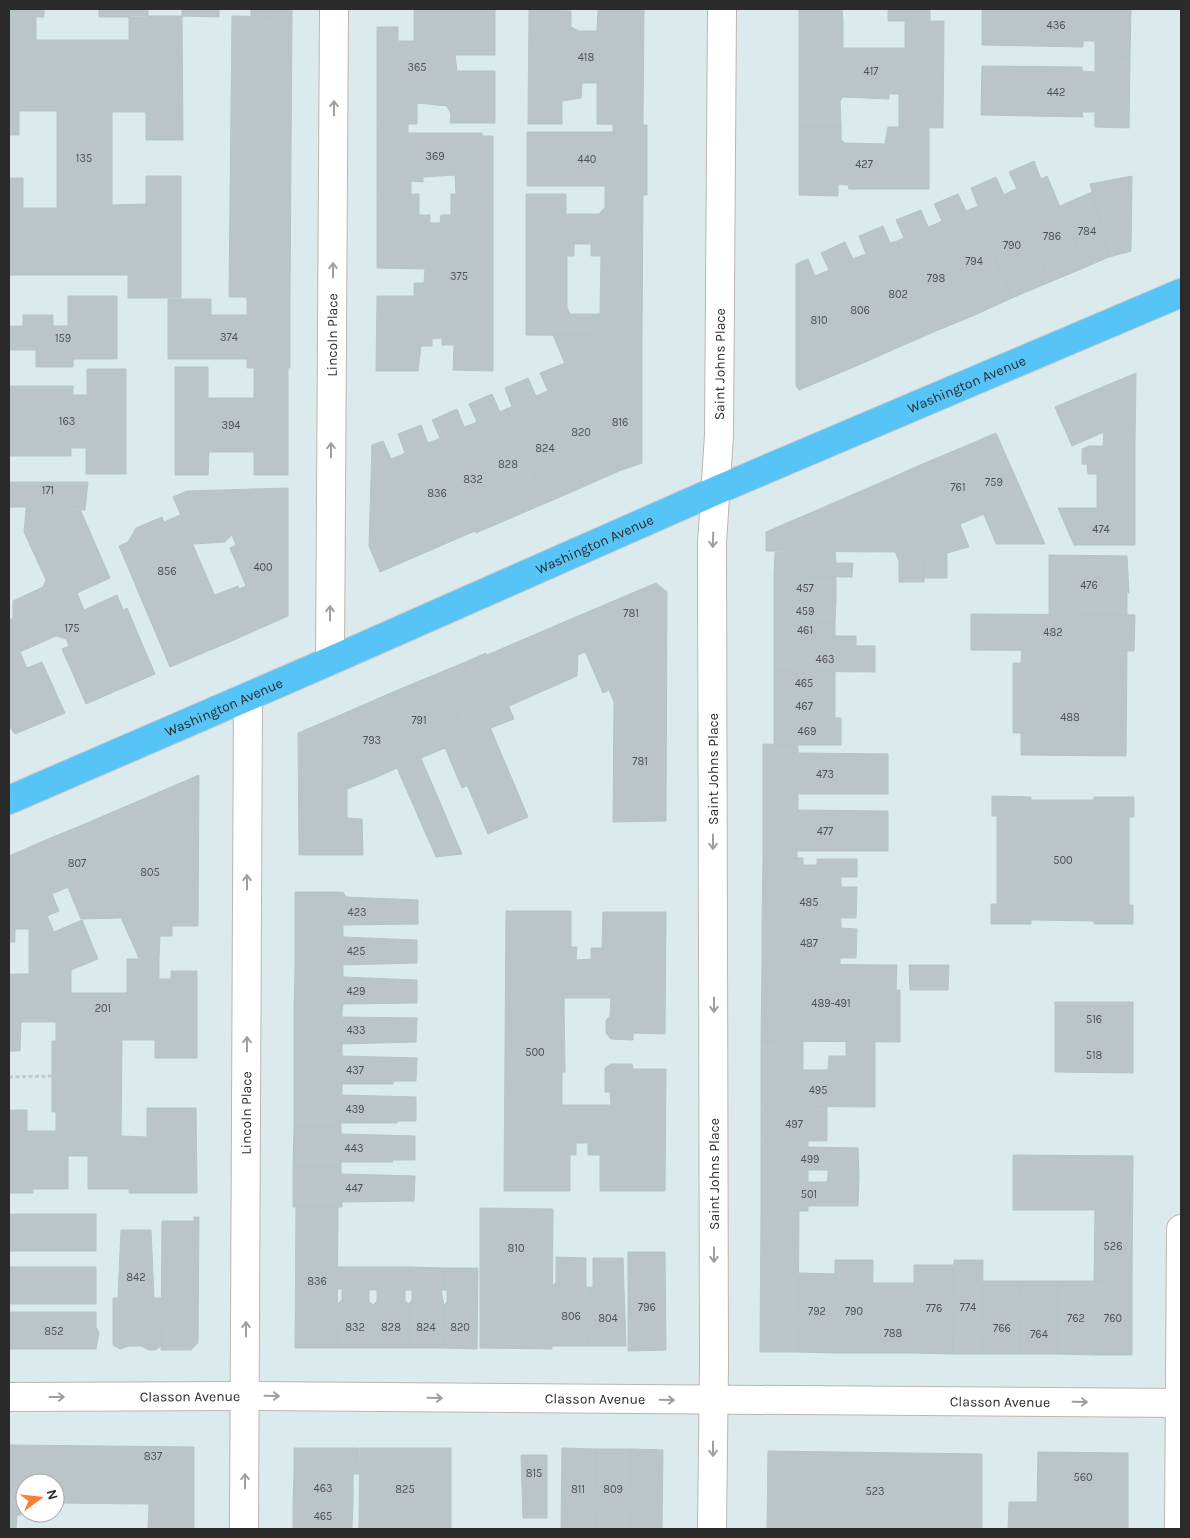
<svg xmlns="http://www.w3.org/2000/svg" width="1190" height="1538" font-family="Karla,sans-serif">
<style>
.building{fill:#bbc5c8;stroke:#b4c4c8;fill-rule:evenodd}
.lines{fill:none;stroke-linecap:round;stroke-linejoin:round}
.minor-casing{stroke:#beb4af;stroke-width:30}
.major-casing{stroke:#c8c8c8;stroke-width:30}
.path{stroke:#c8c8c8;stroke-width:3;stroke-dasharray:4 2.5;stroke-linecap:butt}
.minor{stroke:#fff;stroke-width:28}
.major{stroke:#56c4f7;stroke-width:28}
.oneway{stroke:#9f9f9f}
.labels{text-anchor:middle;stroke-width:4.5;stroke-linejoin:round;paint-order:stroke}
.number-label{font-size:11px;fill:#4e5152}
.street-label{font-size:14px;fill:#2a2a2a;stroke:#fff}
</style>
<rect width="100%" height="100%" fill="#dbebed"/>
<!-- building -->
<path class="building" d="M9,9H44V17H9Z
M99,9H148V17H99Z
M182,9H219V17L182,16Z
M251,9H292V17H251Z
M414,9H495V55H455L457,71H495V123H450L451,114L447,106L417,103V124H377V27H398V41H414Z
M598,9H644L643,125L597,124V83H582L581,98L562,101V124H528L529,10L571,11V27L579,31H597Z
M799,9H842L843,21H799Z
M888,9H930V21H888Z
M982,9H1131L1130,57L1095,56V41H1083V47L982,45Z
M129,16H182L183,140H146V112H112V205L146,204V176H181V298H128V275H9V178H23V208H57V111H19V135H9V17H36V40H129Z
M232,16L292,17L290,297H229Z
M799,21H843V48H905V21H944L943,128L899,127V94H889V99L843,97L840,101L841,127H799Z
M1095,56L1130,57L1129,128L1095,127V112H1082L1083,117L981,115L982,66L1082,67V71L1095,72Z
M377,124H408V133H482V136H493V194H456L455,175L423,177V182L411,181V194H377Z
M613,125H647V195H605V186H527V132H613Z
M799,127H841V140L845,143L885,144L888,127H929V189H849L848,185L838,184V196L799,195Z
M1034,161L1041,179L1047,176L1086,267L1050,282L1011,191L1017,189L1009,172Z
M1132,176L1131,251L1109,257L1090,184Z
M996,177L1004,195L1011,191L1050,282L1012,298L973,208L978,206L971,188Z
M1092,192L1109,257L1086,267L1060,206Z
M377,194H419V215H430V223H440L441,215H451V194H493V371L453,370L454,345H442V338L432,339V346H421L418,371H376L377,296H414V283H424L425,269L377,268Z
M526,194H566V214H599L605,207V195H643L642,336L526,335ZM574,244H591V256H601L600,314H570L567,307V256H574Z
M958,194L966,211L973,208L1012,298L975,315L936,224L942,221L934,204Z
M921,210L928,227L936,224L975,315L936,331L897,241L904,238L896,220Z
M883,226L890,243L897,241L936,331L899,347L860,256L866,254L859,236Z
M845,242L853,259L860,256L899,347L861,364L822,273L829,270L821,253Z
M808,259L815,276L822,273L861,364L799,390L796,386V264Z
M68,296H117V359H73V367H36V350H9V326H23V315H53V326H68Z
M247,297H290V368H247V359H168V299H211V315H247Z
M553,335L642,336V463L619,471L579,378L572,381Z
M565,363L572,381L579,378L619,471L583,487L543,393L548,391L540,373Z
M175,367H208V398H254V368H288V475H254V452H209L208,475H175Z
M87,369H126V474H86V448H71V456H9V386H73V395H87Z
M1136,373L1135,446H1103L1104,432L1072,446L1055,407Z
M528,378L536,396L543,393L583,487L546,503L506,409L512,407L505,388Z
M492,394L500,412L506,409L546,503L511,518L470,425L477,422L469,404Z
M457,409L464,427L470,425L511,518L476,533L436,440L440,438L432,420Z
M421,425L428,443L436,440L475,531L438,547L399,456L405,453L398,434Z
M996,433L1045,544H996L993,536L956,450Z
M383,441L391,459L399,456L438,547L380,572L369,546L372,445Z
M1089,446H1135V513H1097V474H1088L1087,464H1082V449Z
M956,450L984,514L960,524L932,460Z
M932,460L960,524L969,547L947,553L939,533L911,469Z
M911,469L947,553V578H924V557L891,478Z
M891,478L924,557V582H899V561L868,488Z
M9,482H88L85,510H26V507H9Z
M288,488V616L234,640L215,595L238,586L239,589L246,586L230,548L236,545L232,535L225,542L193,544L173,497L187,491Z
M868,488L895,552L766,551V532Z
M1058,508H1097V513H1135V545H1074Z
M80,509L110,578L77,593L84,610L117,595L123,610L127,608L155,674L86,704L62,649L69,646L66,639L56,636L20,652L27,668L42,662L65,713L15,734L9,726V619H13V601L43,587L46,580L24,532L26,510Z
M180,515L234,640L170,667L119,546L128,542L136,528L162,517L164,522Z
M775,552H835L836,563H853L852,577L774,576Z
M1049,555L1127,556L1129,593L1127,592V615L1049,614Z
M774,576L836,577V600H774Z
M656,583L667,592L666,821L613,822L614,702L609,690L603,693L571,619Z
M774,600H836L835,623L774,622Z
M971,614L1135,615L1134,651L971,650Z
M571,619L585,652L578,655L577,676L509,706L487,655Z
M774,622L835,623V636H856V646L774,645Z
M774,645L875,646V672L774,671Z
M1022,650L1127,651L1126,756L1021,755V733H1013V663H1021Z
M486,653L514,719L491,728L463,663Z
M463,663L528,817L488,834L467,785L484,778L439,673Z
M774,671H835V694H774Z
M439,673L484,778L462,788L417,682Z
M417,682L445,748L421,758L393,692Z
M393,692L421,758L462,854L436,857L397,768L370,702Z
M774,694H835V718L774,717Z
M370,702L397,768L375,778L347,712Z
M347,712L375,778L352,787L324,722Z
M774,717L841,718V745H774Z
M324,722L352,787L347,789V818L362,819L363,855H299L298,733Z
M763,744L798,745V753L888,754V794H798V802H763Z
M199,775L198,926H172V936H160L159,959L139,958L80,826Z
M992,796L1031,797V800H1094V797H1134V817H1129V905H1133V924H1094V921L1031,920V924H991V904H997V816H992Z
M763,802H798V810L888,811V851H797V858H763Z
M80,826L121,918L81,919L48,839Z
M48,839L68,887L52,894L59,911L47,916L54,932L82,920L98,959L71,970V993H127V959H159V979H171V971H197V1058H155V1040H122L121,1136L147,1137V1108H196L197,1193H129V1189H88V1156H68V1189H33V1193H9V1110H27V1131H56V1112H52V1041H56V1022H21L20,1051H9V974H29V929H15V942H9V856Z
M763,858H803V865H817V859H857V877H841V887H857L856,918H840L841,923H762Z
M295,892H343L346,897L418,900V924L343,925V931H295Z
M506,911H571V947H577L576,960L591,959V948H602L603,912H666L665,1034L633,1033V1040L611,1039L606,1033V1020L610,1016L611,998H564L565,1072H562V1105H611L610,1092H605V1068L611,1064H632L633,1069H666L665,1191H600V1155H588V1143H576V1155H570V1191H504Z
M762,923H841V928L857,929L856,958H840V964H762Z
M295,931H343V937L417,940V963L343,965V971H295Z
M762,964L897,965L896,990H900V1042L761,1041Z
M909,965H949L948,990H910Z
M295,971H343V977L417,980V1003L343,1004L342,1011H294Z
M1055,1002H1133V1037H1055Z
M294,1011H342V1017L417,1018L416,1042L342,1044V1051L294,1050Z
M1055,1037H1133V1073L1055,1072Z
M761,1041H803V1070H828L829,1056H846V1041L875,1042V1107L761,1106Z
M294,1050L342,1051V1056L417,1058L416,1081H394L393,1084H342V1089H294Z
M294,1089H342V1095L416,1097V1121H397V1123H341V1127H294Z
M761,1106L827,1107V1141L761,1140Z
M294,1127H341V1134L415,1136V1160H392L393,1162H341V1167H293Z
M761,1140H808V1147L858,1148L859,1176H828V1170H808V1176H761Z
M1013,1155L1133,1156L1132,1282L1094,1281L1095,1210H1013Z
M293,1167H341V1174L415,1176L414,1201L342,1202V1207H293Z
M761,1176H808V1182H827L828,1176H859L858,1206H808V1211H761Z
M296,1207H338L337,1348H295Z
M480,1208L553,1209L552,1349L480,1348Z
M761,1211H799L798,1352H760Z
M9,1214H96V1251H9Z
M194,1217H199L198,1343L191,1350H161L162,1221H194Z
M121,1230H151L154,1298H161V1346L155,1350H149L141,1346H129L120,1349L113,1345V1298H118Z
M628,1252H665L666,1350L628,1351Z
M556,1257L586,1258V1287H590L589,1346H552V1287L556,1282Z
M593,1258H623L626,1346H589L590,1287H593Z
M835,1260H873L872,1353H835Z
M954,1260H983L982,1354H953Z
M914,1265H954L953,1354L914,1353Z
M9,1267H96V1304H9Z
M338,1267H373V1290H369V1301L373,1305V1348H337V1304L342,1300V1289H338Z
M373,1267H410V1290H405V1301L409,1304V1348H373V1305L377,1301V1290H373Z
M410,1267L444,1268V1290H441L444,1305L443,1348H409V1304L412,1300V1290H410Z
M444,1268H478L477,1349L443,1348L444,1305L447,1302V1290H444Z
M799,1273L835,1274V1353L798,1352Z
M983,1281H1021L1020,1354H982Z
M1021,1281H1057V1354H1020Z
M1057,1281H1094V1355L1057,1354Z
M1094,1281L1132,1282V1355H1094Z
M872,1283H914V1353H872Z
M9,1312H96V1327L99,1333L96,1349H9Z
M9,1445L194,1447V1529H148L149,1504L55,1503V1483H25V1503L21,1502V1515H17L16,1529H9Z
M294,1448H359V1474H294Z
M360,1448H451V1529H359Z
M562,1448L596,1449L595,1529H561Z
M596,1449H631L630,1529H595Z
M631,1449L663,1450L662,1529H630Z
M768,1451L982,1454V1529H767Z
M1038,1452L1128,1453V1529H1008L1009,1502H1037Z
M521,1455H547V1518H523Z
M294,1474H353V1502H293Z
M293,1502H353L352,1529H293Z"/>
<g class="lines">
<!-- minor casing -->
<g class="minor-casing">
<g id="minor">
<path id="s1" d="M330,661L334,9"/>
<path id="s2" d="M9,1397L246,1396L1181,1403"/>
<path id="s3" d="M244,1529L248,697"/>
<path id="s4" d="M712,1529L714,1364L712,543L719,435L722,9"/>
<path d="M1179,1529L1181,1229"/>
</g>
</g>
<!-- major casing -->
<g class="major-casing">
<g id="major">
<path id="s5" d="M9,800L330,661L715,491L1181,293"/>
</g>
</g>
<!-- path -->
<path class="path" d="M9,1077L52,1076"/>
<!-- minor -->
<use href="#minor" class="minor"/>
<!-- major -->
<use href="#major" class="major"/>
</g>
<!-- one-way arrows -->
<defs><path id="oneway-shaft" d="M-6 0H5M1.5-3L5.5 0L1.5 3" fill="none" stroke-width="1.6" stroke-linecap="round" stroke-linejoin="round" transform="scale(1.25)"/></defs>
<g class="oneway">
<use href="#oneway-shaft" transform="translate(334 108) rotate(-90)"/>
<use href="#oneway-shaft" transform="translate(333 270) rotate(-90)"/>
<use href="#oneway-shaft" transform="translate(331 450) rotate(-90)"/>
<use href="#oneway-shaft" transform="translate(713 540) rotate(92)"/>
<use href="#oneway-shaft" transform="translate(330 613) rotate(-90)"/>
<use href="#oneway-shaft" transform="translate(713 842) rotate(90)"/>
<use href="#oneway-shaft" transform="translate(247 882) rotate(-90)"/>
<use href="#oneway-shaft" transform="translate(714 1005) rotate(90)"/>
<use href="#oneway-shaft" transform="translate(247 1044) rotate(-90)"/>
<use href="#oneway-shaft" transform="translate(714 1255) rotate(90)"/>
<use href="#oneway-shaft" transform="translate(246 1329) rotate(-90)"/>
<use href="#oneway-shaft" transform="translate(272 1396) rotate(1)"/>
<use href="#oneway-shaft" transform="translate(57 1397)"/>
<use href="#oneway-shaft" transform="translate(435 1398) rotate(1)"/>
<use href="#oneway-shaft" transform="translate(667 1400) rotate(1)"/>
<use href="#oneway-shaft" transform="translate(1080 1402) rotate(1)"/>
<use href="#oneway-shaft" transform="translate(713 1449) rotate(90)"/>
<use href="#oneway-shaft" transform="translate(245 1481) rotate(-90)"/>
</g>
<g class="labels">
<!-- number labels -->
<g class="number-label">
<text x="1056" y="29">436</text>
<text x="586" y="61">418</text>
<text x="417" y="71">365</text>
<text x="871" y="75">417</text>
<text x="1056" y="96">442</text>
<text x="435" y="160">369</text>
<text x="84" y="162">135</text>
<text x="587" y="163">440</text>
<text x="864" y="168">427</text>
<text x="1087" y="235">784</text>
<text x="1052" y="240">786</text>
<text x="1012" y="249">790</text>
<text x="974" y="265">794</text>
<text x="459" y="280">375</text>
<text x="936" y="282">798</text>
<text x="898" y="298">802</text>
<text x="860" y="314">806</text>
<text x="819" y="324">810</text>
<text x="229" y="341">374</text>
<text x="63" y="342">159</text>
<text x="67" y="425">163</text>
<text x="620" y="426">816</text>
<text x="231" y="429">394</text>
<text x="581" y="436">820</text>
<text x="545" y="452">824</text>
<text x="508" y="468">828</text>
<text x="473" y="483">832</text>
<text x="994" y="486">759</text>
<text x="958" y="491">761</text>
<text x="48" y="494">171</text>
<text x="437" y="497">836</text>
<text x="1101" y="533">474</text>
<text x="263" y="571">400</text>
<text x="167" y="575">856</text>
<text x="1089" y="589">476</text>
<text x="805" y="592">457</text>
<text x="805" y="615">459</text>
<text x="631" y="617">781</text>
<text x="72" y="632">175</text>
<text x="805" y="634">461</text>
<text x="1053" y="636">482</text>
<text x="825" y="663">463</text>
<text x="804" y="687">465</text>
<text x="804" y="710">467</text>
<text x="1070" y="721">488</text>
<text x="419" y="724">791</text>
<text x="807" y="735">469</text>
<text x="372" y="744">793</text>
<text x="640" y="765">781</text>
<text x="825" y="778">473</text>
<text x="825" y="835">477</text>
<text x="1063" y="864">500</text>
<text x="77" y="867">807</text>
<text x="150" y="876">805</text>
<text x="809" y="906">485</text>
<text x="357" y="916">423</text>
<text x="809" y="947">487</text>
<text x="356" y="955">425</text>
<text x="356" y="995">429</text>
<text x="831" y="1007">489-491</text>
<text x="103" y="1012">201</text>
<text x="1094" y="1023">516</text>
<text x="356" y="1034">433</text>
<text x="535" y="1056">500</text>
<text x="1094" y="1059">518</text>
<text x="355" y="1074">437</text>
<text x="818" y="1094">495</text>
<text x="355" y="1113">439</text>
<text x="794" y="1128">497</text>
<text x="354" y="1152">443</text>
<text x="810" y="1163">499</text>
<text x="354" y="1192">447</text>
<text x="809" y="1198">501</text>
<text x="1113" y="1250">526</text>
<text x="516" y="1252">810</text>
<text x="136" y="1281">842</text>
<text x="317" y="1285">836</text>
<text x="647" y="1311">796</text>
<text x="968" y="1311">774</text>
<text x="934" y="1312">776</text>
<text x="817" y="1315">792</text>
<text x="854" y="1315">790</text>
<text x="571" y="1320">806</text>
<text x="608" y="1322">804</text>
<text x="1076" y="1322">762</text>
<text x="1113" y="1322">760</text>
<text x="355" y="1331">832</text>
<text x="391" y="1331">828</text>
<text x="426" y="1331">824</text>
<text x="460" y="1331">820</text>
<text x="1002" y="1332">766</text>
<text x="54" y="1335">852</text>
<text x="893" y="1337">788</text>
<text x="1039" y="1338">764</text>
<text x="153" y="1460">837</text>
<text x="534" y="1477">815</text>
<text x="1083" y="1481">560</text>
<text x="323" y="1492">463</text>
<text x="405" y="1493">825</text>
<text x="578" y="1493">811</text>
<text x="613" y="1493">809</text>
<text x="875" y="1495">523</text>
<text x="323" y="1520">465</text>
</g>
<!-- street labels -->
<g class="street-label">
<text dy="5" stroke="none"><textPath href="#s1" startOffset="326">Lincoln Place</textPath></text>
<text dy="5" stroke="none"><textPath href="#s4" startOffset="1165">Saint Johns Place</textPath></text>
<text dy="5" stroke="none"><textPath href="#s5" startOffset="1044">Washington Avenue</textPath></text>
<text dy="5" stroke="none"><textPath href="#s5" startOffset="639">Washington Avenue</textPath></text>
<text dy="5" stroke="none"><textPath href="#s5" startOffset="234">Washington Avenue</textPath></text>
<text transform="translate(713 769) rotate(-90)" y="5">Saint Johns Place</text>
<text dy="5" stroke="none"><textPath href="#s3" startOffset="416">Lincoln Place</textPath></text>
<text transform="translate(714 1174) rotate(-90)" y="5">Saint Johns Place</text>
<text dy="5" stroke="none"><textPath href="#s2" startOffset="181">Classon Avenue</textPath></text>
<text dy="5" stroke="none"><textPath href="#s2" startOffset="586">Classon Avenue</textPath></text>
<text dy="5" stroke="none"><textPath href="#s2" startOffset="991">Classon Avenue</textPath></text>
</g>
</g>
<!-- border -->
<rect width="1190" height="1538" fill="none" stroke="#2a2a2a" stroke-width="20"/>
<!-- north arrow -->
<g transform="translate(40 1498) rotate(75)"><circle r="24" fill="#ffffff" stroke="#aaaaaa"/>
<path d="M0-4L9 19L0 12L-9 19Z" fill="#ff7e35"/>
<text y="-8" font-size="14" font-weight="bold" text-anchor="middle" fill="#2a2a2a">N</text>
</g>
</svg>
